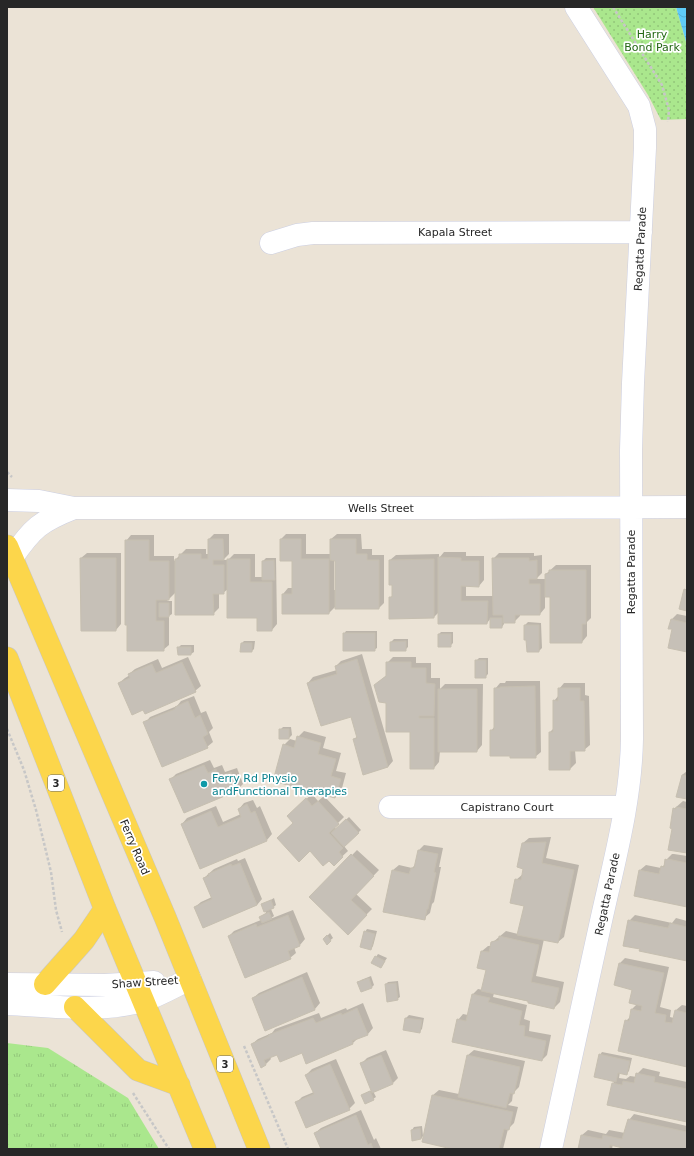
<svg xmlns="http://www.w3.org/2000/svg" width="694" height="1156" font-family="'DejaVu Sans',sans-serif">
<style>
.grass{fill:url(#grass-tufts)}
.park{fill:url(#park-dots)}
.water{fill:url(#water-waves)}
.shadow{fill:#0003;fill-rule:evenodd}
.building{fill:#c6c0b7;stroke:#c6bfb0}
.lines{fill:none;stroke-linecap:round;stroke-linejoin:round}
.minor-casing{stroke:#cccfe2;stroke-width:23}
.major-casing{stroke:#c7c7c7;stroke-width:23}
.path{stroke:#c7c7c7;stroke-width:2.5;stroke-dasharray:3 2;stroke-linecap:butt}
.minor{stroke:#fff;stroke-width:22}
.major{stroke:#fcd64b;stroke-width:22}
.culture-dot{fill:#0f9aa8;stroke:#fff;stroke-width:1.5}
.labels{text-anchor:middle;stroke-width:3.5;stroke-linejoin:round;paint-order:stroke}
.shield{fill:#fff;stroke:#686868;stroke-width:1}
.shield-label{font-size:10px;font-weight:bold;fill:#272727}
.park-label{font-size:11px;fill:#236713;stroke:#fff}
.street-label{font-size:11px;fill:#272727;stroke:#fff}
.culture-label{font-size:11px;fill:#0d838f;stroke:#fff;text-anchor:start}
</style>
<defs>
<pattern id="grass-tufts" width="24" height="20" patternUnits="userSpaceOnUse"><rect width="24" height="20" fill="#aae78d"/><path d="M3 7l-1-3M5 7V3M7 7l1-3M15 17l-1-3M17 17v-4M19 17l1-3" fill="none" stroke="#92c67a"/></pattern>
<pattern id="park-dots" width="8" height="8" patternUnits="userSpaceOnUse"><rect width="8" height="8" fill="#aae78d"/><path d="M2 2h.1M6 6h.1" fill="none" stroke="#92c67a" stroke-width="1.8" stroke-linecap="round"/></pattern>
<pattern id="water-waves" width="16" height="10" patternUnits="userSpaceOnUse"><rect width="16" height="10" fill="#5fccf8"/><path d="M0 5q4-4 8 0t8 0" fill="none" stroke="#53afd5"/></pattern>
</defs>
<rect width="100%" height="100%" fill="#ebe3d6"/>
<!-- grass -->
<path class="grass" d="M7,1043L48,1048L128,1098L159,1149H7Z"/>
<!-- park -->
<path class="park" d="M593,7H676L687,45V119L661,120L648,95Z"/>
<!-- water -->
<path class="water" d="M676,7H687V45Z"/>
<!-- shadow -->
<path class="shadow" d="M214,534H229V554L223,560H228L234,554H255V577H263V561L266,558H276L277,624L272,630L228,589L223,593H219V608L213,614L176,592L167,601H172V614L169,616V645L163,650L126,541L131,535H154V556H174V561L186,549H206V554H209V539Z
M286,534H306V554H331V539L337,534H361L362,549H372V555H384V603L379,608L336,606L329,613H283V594L288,588H293V560L281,539ZM334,560H336V590H334Z
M444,552H466V556H484V580L479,586L466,585V596H494L493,559L499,553H534V556L542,555V573L536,579H546V574L556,565H591V618L587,622V636L582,642L551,596H545V608L540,614H520V616L514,622H504V624L502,627L491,618L487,623L439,612L434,617L390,598L393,595L390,560L396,555L439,554V558Z
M87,553H121V624L116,630L81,558Z
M677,614L687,616V651L673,628L671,620Z
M528,622L541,623L542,648L539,651H528L527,639H525V625Z
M346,631H377V648L374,650L344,634Z
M441,632H453V643L450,646L439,634Z
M394,639H408V647L405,650L391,642Z
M244,641H255L254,649L252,651L241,644Z
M181,645H194V652L191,654H179L178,648Z
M362,654L393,761L388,767L364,774L354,739L358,736L352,716L308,683L313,677L337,670L336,666L341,661Z
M188,657L201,686L195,691L119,683L125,678L130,675L129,674L135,669L158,659L162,668Z
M393,657H416V663H431V678H440V689L445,684H483L482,745L477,751H440L439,762L434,768L411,731L375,685L387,675V663Z
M479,658H488V674L485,677L476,661Z
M506,681H540L541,752L535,757L491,731L495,726V689L500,683H505Z
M564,683H585V695L589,696L590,745L584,750H575L576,763L570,769L550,732L554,728V701L559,695V689Z
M194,696L201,713L206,711L213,728L209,732L213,742L207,747L145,723L150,717L177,706L181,701Z
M283,727H291L292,735L289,738H280V730Z
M304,731L326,737L323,748L341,753L336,771L346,773L341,792L335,797L284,745L290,739L297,741L298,737Z
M210,760L214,768L222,765L225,772L237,768L243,784L238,789L171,779L176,774Z
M687,771V798L678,796L682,775Z
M312,794L318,801L324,796L344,817L334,827L336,829L349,817L361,830L344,846L348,851L334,864L295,822L294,810Z
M253,800L257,808L260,806L272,834L267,840L201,868L182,824L187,818L216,806L223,822L241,814L239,809L244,803Z
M683,801L687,802V852L673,828L674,809Z
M551,837L546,858L579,865L564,937L558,942L544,939L536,976L564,982L560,1002L554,1008L494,993L493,997L527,1005L524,1019L530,1021L529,1031L551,1035L547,1055L542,1060L458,1020L463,1014L468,1015L473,994L478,989L483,990L487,969L482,951L488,946H491L492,943L506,931L518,934L525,905L516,880L523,874L524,868L523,843L529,838Z
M424,845L443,848L439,867H441L434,902L432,904L430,913L424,918L393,870L399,865L412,868L416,864L419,850Z
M357,850L379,870L356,894L372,909L348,933L311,897Z
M672,854H674L687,856V906L640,870L646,865L661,868L666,863V860Z
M245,858L262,899L257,905L203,927L195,907L201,902L212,897L204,878L214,869L237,859L238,861Z
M274,898L276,905L271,909L274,916L270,919L293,910L305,939L300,945L294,947L296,953L290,958L229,936L234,931L261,920L260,917L266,913L262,905Z
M635,915L672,923L676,918L687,921V960L641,948L629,921Z
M367,929L377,931L373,946L371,949L365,932Z
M330,933L333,938L327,943L324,939Z
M378,954L387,958L381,967L372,963Z
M625,958L669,967L660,1007L671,1010L670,1017L674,1018L676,1010L682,1005L687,1006V1066L626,1021L631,1016L632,1009L637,1004L634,989L615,985L620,963Z
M307,972L320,1003L315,1009L266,1029L253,998L259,993Z
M371,976L374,985L372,987L362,991L359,983L361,980Z
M398,981L400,997L397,999L386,984L388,982Z
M363,1003L373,1028L368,1034L358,1038L352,1044L302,1052L278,1054L270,1057L271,1059L266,1064L252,1044L258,1039L272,1033L275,1029L319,1013L321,1018L346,1008L347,1010Z
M409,1015L424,1018L422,1029L420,1031L404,1029L406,1018Z
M386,1050L398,1078L392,1084L373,1091L376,1097L373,1099L362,1095L372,1090L361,1064L367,1058Z
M474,1050L525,1061L519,1087L513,1093L512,1101L508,1105L518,1107L514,1123L508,1129L503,1149H457L423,1142L433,1095L439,1090L459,1094L468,1055Z
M602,1052L632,1058L629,1071L627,1073L620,1072L619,1078L626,1079L630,1076L637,1077V1074L643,1068L660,1072L659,1076L687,1082V1121L613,1083L615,1081L600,1055Z
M336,1059L355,1103L349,1109L296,1103L302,1097L314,1092L306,1075L312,1069Z
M361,1110L374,1140L376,1138L381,1149H322L315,1133L321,1128Z
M634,1114L687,1126V1149H624L625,1147L613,1144L612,1149H579L582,1135L588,1130L606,1134L609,1130L625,1133L629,1120Z
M422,1126L423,1136L421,1139L412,1130L414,1127Z"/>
<!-- building -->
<path class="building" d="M208,539H223L224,560H213V565H224V594H213L214,615H175V559H179V554H201V559H208Z
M280,539H301V559H329V614H282V594H292V561H280Z
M330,539H356V554H367V560H379V609H335V561L330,560Z
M125,540H149V561H169V600H156V621H164V651H127V625H125Z
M438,557L461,558V561H479V587L461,586V601H488L487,624H438Z
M80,558H116V631H81Z
M492,558H529V561L537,560V579H529V584H540V615H515V623H503V615H493Z
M227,559H250V582H272V631H257V618H227Z
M434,559V618L389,619V597H392V585H389V560Z
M274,560L275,580H262V561Z
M549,570H586V624H582V643H550V597H545V574L549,573Z
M684,589L687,590V611L679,609Z
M159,603H169V617H159Z
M490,618H502V628H490Z
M671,619L687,623V652L668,648L672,629H668Z
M524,625H539V652H527L526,640H524Z
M343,633H375V651H343Z
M438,634H451V647H438Z
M406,641V651H390V642Z
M241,643H252V652H240Z
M177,647H191V655H178Z
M357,659L388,767L363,775L353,739L357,738L351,717L321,726L307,683L337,674L335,666Z
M475,660H486V678H475Z
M182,662L196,692L145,714L143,710L132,715L118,683L130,678L128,674L152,664L156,673Z
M386,662H411V668H426V683L435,684L434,716H419V718H434V769H410V732H386V703L379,702L374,685L386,676Z
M535,686L536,758H510V756H490V730H494V688H500V687Z
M558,688H580V701H584L585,751H570V770H549V732H553V700L558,701Z
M438,689H477V752H438Z
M188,701L195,718L200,715L208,734L203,737L208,748L162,767L143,722L175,709V707Z
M279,729H289V739H279Z
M297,736L321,743L318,754L336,759L331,776L341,779L335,798L273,781L283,744L294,748Z
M204,765L208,773L216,769L219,777L231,772L239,790L184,813L169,779Z
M682,775L687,776V799L676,797Z
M306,798L312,806L318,801L339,824L329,833L343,848L339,852L343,857L334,866L329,861L323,866L310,851L299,862L277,838L293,823L287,816Z
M247,804L251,813L255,811L267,841L200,869L181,824L211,811L218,827L241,817L238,809Z
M676,807L687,809V853L668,850L672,829L670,828L673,808L676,809Z
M346,819L359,833L344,847L331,833Z
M546,842L542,863L574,870L558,943L517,935L524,906L510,903L515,879L521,880L523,869L517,867L522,843Z
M418,850L438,854L434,872L436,873L428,909H427L425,920L383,912L392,870L409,874L411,868H414Z
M351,854L374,876L351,900L367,915L348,935L309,897Z
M665,859L667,860L668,859L687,863V907L634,896L639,870L659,874L661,866L664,867Z
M240,863L257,905L203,928L194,907L212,899L203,878L209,876L208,874L231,864L232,866Z
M271,900L274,908L264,912L261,904Z
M269,912L272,919L262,923L259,917Z
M288,915L300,946L288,951L291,959L245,978L228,936L256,924L257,927Z
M628,920L668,928L670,923L687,927V961L639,951L640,949L623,946Z
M364,931L375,934L371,950L360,947Z
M327,935L331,941L327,945L323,939Z
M499,936L539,945L531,982L559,988L554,1009L528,1003V1001L481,991L486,970L477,968L481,951L489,952L491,942L499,940Z
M375,956L385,961L381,968L371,963Z
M619,963L664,973L655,1013L666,1015L665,1022L672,1023L675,1010L687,1013V1067L618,1051L625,1020L629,1021L631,1009L641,1011L642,1006L629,1003L632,990L614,985Z
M302,977L315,1010L265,1031L252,998Z
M369,978L372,988L361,992L357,982Z
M396,983L398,1000L387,1002L385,984Z
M472,994L490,998L488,1002L522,1011L519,1025L525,1026L524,1036L546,1041L542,1061L452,1042L457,1019L466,1021Z
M357,1008L368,1035L352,1041L353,1044L306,1064L302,1053L280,1062L277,1055L264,1060L266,1065L261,1068L251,1044L269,1036L268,1035L313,1018L316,1023L341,1013L342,1015Z
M405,1018L422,1020L420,1033L403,1030Z
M599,1054L630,1061L627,1075L618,1073L616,1082L594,1077Z
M381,1055L393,1084L372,1093L360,1063Z
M467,1055L520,1067L514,1094L510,1093L506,1108L458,1097Z
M330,1064L350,1110L306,1128L295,1102L314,1094L305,1075Z
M636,1073L655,1077L654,1082L687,1089V1122L607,1105L612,1083L622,1085L623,1081L634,1083Z
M370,1091L374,1100L365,1104L361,1095Z
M432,1095L513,1112L509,1130L504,1129L499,1149H452L422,1142Z
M356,1115L368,1145L371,1143L373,1149H321L314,1133Z
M628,1119L687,1132V1149H623V1148L610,1145L609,1149H578L581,1135L602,1139L603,1135L622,1139Z
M420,1128L421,1139L412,1141L411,1130Z"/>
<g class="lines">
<!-- minor casing -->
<g class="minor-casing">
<path id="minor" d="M271,243L297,235L313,233L641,232
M7,500L39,501L74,508H471L687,507
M12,558C32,528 41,521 74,508
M390,807H625
M7,984L105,985L154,982
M7,1004C50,1006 101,1013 142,1001C159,996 175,986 190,979
M551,1149C568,1073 584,997 601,921C614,862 631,801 632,739L631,450L633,383L645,148V129L639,106L576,7"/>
</g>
<!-- major casing -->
<g class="major-casing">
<path id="major" d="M7,546L165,917L259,1149
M7,658L105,909L205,1149
M45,984L84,940L105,909
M75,1007L138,1070L179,1085"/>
</g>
<!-- path -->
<path class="path" d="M613,7L662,85L669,110L668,122
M7,472L12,477
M7,729L24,770L36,810L51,872L56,910L62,932
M244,1046L288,1149
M133,1093L169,1149"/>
<!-- minor -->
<use href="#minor" class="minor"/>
<!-- major -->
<use href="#major" class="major"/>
</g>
<!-- markers -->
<circle class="culture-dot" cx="204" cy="784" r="4"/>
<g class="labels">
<!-- shield labels -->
<g class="shield">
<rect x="48" y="775" width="16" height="16" rx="3"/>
<rect x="217" y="1056" width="16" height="16" rx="3"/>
</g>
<g class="shield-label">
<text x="56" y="787">3</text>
<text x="225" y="1068">3</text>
</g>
<!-- park labels -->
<g class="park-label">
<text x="652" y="38">Harry<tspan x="652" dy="13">Bond Park</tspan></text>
</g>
<!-- street labels -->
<g class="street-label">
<text x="455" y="236">Kapala Street</text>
<text transform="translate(640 249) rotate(-87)" y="4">Regatta Parade</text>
<text x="381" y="512">Wells Street</text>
<text transform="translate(631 572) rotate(-90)" y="4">Regatta Parade</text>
<text x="507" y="811">Capistrano Court</text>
<text transform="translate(135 847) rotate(67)" y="4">Ferry Road</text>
<text transform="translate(607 894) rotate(-78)" y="4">Regatta Parade</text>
<text transform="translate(145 982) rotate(-4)" y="4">Shaw Street</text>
</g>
<!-- culture labels -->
<g class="culture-label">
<text x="212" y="782">Ferry Rd Physio<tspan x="212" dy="13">andFunctional Therapies</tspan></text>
</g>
</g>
<!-- border -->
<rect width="694" height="1156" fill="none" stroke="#272727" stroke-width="16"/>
</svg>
